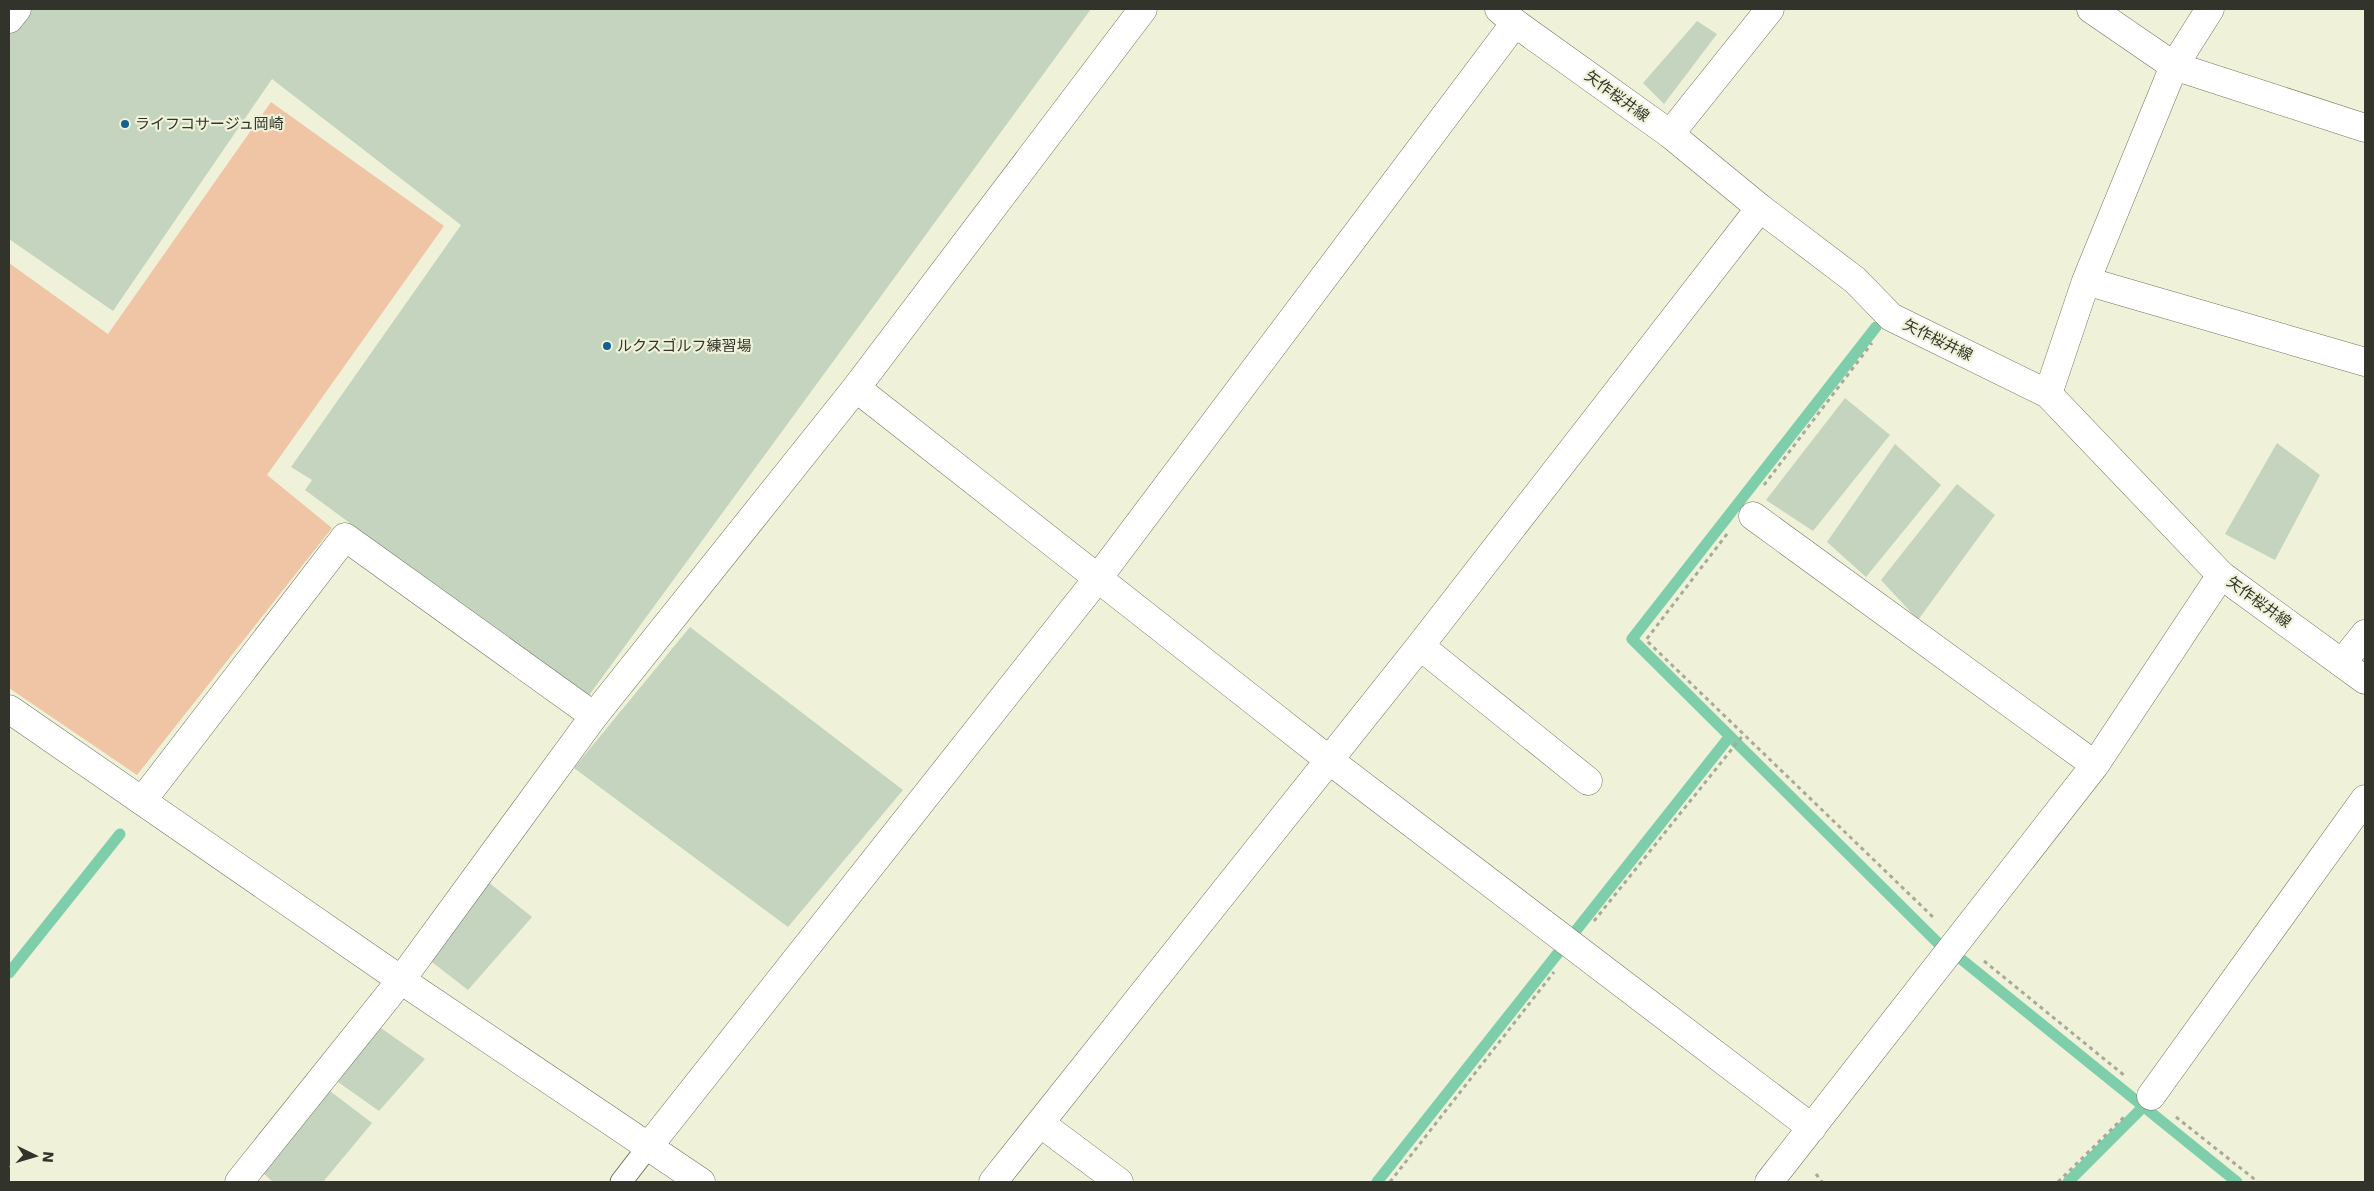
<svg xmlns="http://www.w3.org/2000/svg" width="2374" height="1191" font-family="'DejaVu Sans','Noto Sans JP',sans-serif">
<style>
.green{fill:#f0c5a5}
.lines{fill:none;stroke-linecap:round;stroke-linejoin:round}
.stream{stroke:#7eceac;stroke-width:11}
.building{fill:#c4d4bf}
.lane-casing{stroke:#71735d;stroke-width:23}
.street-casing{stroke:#71735d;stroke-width:29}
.secondary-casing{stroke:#71735d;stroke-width:29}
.path{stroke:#a7aa97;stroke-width:3;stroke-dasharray:4 4;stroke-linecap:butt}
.lane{stroke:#fff;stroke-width:21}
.street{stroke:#fff;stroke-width:28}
.secondary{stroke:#fff;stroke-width:28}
.poi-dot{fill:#136093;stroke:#eff2d9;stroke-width:2}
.labels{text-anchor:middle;stroke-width:4.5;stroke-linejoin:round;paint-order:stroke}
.street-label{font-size:15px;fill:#32332a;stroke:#eff2d9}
.poi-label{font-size:15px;fill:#32332a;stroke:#eff2d9;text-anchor:start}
</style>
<rect width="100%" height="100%" fill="#eff2d9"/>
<!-- green -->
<path class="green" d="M271,102L444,226L267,475L332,528L137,775L9,688V263L108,334Z"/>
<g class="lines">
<!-- stream -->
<path class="stream" d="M1876,327L1632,639L1941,946
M1574,933L1730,736
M1961,959L2237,1182
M9,973L120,834
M1377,1182L1562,948
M2068,1182L2144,1106"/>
</g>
<!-- building -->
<path class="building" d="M30,9H1091L587,698L305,490L312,480L291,467L461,225L272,79L113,311L9,239V33Z
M1697,21L1717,34L1664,104L1643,83Z
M1845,398L1890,435L1813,531L1766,500Z
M2277,443L2320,475L2275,560L2225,534Z
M1895,444L1941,485L1866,577L1827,542Z
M1957,484L1995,515L1918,620L1881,580Z
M690,627L903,790L788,927L574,768Z
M487,881L532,917L468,990L428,959Z
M378,1026L425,1059L379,1111L338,1082Z
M330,1091L372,1123L323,1182H273L263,1173Z"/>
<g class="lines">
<!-- lane casing -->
<g class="lane-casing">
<path id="lane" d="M621,1182L648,1147"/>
</g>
<!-- street casing -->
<g class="street-casing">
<path id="street" d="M2091,9L2174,66L2365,128
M9,19L17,9
M1670,134L1770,9
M2086,281L2365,362
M856,388L1329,760L1812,1128
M2048,394L2086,281L2174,66L2210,9
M1753,516L2095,765
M1420,646L1588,781
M2342,663L2365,634
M142,801L345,537L594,716
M2151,1096L2365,799
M1040,1123L1119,1182
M648,1147L1098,578L1515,23
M239,1182L401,980L594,716L856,388L1143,9
M993,1182L1420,646L1760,208
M1769,1182L2095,765L2221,575"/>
</g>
<!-- secondary casing -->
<g class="secondary-casing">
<path id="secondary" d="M1499,9L1515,23L1670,134L1760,208L1855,280L1891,317L2048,394L2221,575L2365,680
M9,709L401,980L701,1182"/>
</g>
<!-- path -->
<path class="path" d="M1764,485L1872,343
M1727,534L1646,640L1934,918
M1594,921L1744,734
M1984,961L2125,1076
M2176,1117L2258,1182
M1816,1174L1822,1182
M1390,1182L1554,972
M2058,1182L2125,1116"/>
<!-- lane -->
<use href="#lane" class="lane"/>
<!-- street -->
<use href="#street" class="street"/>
<!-- secondary -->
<use href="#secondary" class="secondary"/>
</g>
<!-- markers -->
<g class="poi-dot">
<circle cx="125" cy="124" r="5"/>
<circle cx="607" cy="346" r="5"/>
</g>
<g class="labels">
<!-- street labels -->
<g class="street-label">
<text transform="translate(1617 96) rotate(36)" y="5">矢作桜井線</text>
<text transform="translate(1938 340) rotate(26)" y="5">矢作桜井線</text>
<text transform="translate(2259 602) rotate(36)" y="5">矢作桜井線</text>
</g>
<!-- poi labels -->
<g class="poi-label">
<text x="135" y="129">ライフコサージュ岡崎</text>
<text x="617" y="351">ルクスゴルフ練習場</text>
</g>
</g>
<!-- border -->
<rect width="2374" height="1191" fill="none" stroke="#32332a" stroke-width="20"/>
<!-- north arrow -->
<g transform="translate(35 1156) rotate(95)" stroke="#eff2d9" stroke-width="4" paint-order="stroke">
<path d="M0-4L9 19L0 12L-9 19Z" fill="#32332a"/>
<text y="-8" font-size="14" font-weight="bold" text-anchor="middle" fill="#32332a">N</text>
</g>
</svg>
